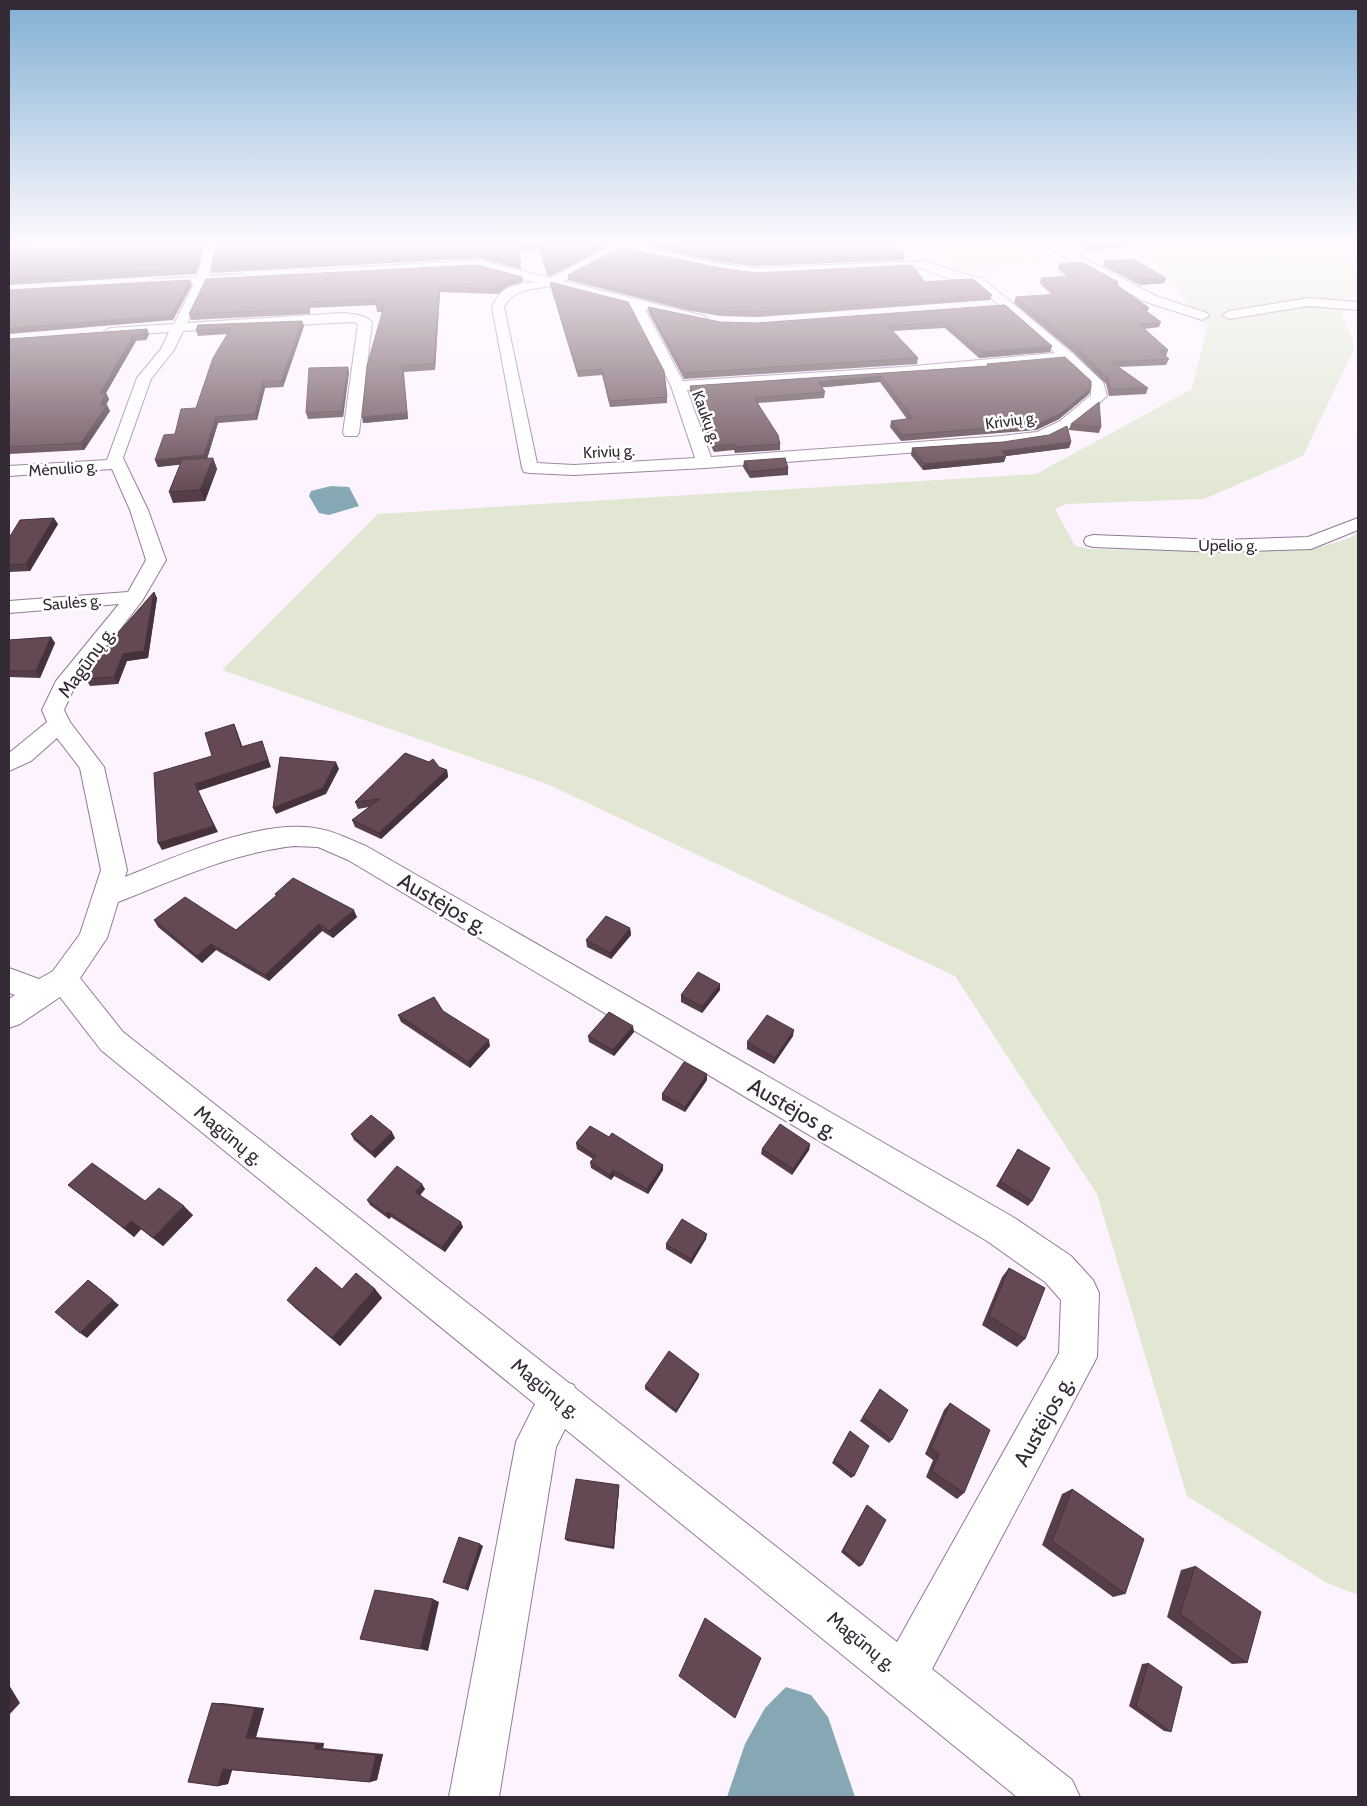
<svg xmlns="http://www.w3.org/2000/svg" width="1367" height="1806" font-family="Cabin,sans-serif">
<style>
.green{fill:#e1e7d2}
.water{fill:#85a8b4}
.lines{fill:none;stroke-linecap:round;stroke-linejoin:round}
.minor-casing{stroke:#907b95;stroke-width:2}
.minor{fill:#fff;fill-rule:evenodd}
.wall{fill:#563e48}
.shaded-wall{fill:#46323b}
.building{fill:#644854;stroke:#46323b}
.labels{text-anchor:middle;stroke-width:5;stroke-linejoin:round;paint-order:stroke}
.far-street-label{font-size:16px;fill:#342b36;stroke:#fff}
.street-label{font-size:19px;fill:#342b36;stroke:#fff}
.near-street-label{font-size:22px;fill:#342b36;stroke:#fff}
</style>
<rect width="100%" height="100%" fill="#fdf3ff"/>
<!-- green -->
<path class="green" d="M920,242H1013L1043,262L955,270Z
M1166,242H1358V293L1342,299V314L1355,347L1303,456L1204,499L1066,504L1055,509L1075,546L1089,549C1126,550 1163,550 1200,551C1244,551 1321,556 1358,533V1595L1327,1583L1187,1496L1097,1194L955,976L547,784L222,670L378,514L1036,474L1192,389L1207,327L1151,255L1150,249Z"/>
<!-- water -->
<path class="water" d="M331,486L349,487L359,506L329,515L319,513L309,496L311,491Z
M786,1687L811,1695L828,1717L855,1797H727L745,1744L765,1708Z"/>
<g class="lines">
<!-- minor casing -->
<g class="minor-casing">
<path id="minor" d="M206,242H218L209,276L242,274L248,278L242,282L207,284L187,323L342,313C352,314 364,314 372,322L359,433L357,436H345L343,433L358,324L353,322L183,331L174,350L151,379L123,458L148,510L166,560L142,601L74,688L64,710L70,722L104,767L127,870L125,877C177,856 264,817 320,829C336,832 351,840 366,846L1013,1217L1071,1256L1093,1280L1099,1293L1097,1357L932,1669L1072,1780L1080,1797H1017L565,1429L556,1447L499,1797H449L516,1442L535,1404L101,1050L60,997L20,1024L9,1028V999L15,995L9,993V968L39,979L53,971L80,934L101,870L80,768L57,738L31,761L9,771V753L47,722L42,710L56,681L119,604L9,613V601L128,592L146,560L130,510L112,469L9,476V466L107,460L137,378L161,349L169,332L110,336L103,332L110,328L174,324L194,284L153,287L147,283L153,279L197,277ZM294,846L318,847L348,860L987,1241L1045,1282L1061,1300L1059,1353L897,1642L575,1388L574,1385L569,1383L123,1032L80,978L107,938L118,902C176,879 232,853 294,846Z
M594,242H636L632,245L720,264L756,268L927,261L953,271L982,278L1072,353L1103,382L1107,396L1072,427L1047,439L1001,446L705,468L574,475L530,473L524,472L522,468L492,307C503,284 511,286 534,282L478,268L312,278L306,274L312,270L478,260L550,278L609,247L596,244ZM622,250L720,272L756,276L922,268L945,277L974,284L1055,353L903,367L683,381L645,309L700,323L705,322L707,319L705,316L563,281ZM551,286L630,305L671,386L695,458L574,465L537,463L504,307C513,289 533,289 551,286ZM1064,361L1091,386V395L1060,421L1037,432L1001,436L711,457L687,390L903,375Z
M1038,242H1053L1156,296L1207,313L1209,316L1202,320L1146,302Z
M1309,298L1358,302V310L1309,306L1229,319L1222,315L1229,311Z
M1358,518V530L1311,549L1220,552L1093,547L1086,545L1084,541L1086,537L1093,535L1220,540L1308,537Z"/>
</g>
<!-- minor -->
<use href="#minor" class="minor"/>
</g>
<!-- wall -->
<path class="wall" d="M31,242H76L58,243Z
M165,242H205L196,274L9,285V245L56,248Z
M217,242L603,243L604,248L550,276L547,275L539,248L519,252L521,269L478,258L212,273L211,268Z
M636,242H894L905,255L904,260L756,266L720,262L636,244Z
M1073,242H1129L1127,247L1087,251Z
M1104,261L1166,278L1164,283L1140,285L1103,266Z
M1059,264L1118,282V286L1149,308L1147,312L1159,327L1144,329L1168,350L1166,356L1169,359L1166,365L1119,367L1148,388L1146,394L1109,396L1106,384L1073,352L1014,303L1016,297L1052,295L1040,283L1041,278L1068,277L1058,269Z
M720,268L756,273L925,282L992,295L990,300L757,317L720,316L686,310L568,280V275Z
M522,277L523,282L508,286L498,294L440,292L435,370L404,372L408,419L363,423L382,312H377L376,305L310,308V314L191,320L189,314Z
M550,282L667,397V403L610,407L602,375L578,377L551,288Z
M1005,305L1050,352L979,358L945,328L893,331L918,358L917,364L684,379L649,313L648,307L720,322L757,323Z
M198,325L304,326L283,387L265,388L257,420L218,423L207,459L213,458L217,469L205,501L173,503L169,492L180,464L158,467L155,460L196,408L227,334L198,336L196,330Z
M147,329L149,334L146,340L136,341L106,393L109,399L106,405H107L110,411L84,450L9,454V339Z
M987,364L1091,388L1089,394L1059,419L1036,430L901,441L890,427L891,421L907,419L880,382L822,387L825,392L824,398L758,403L780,444V450L735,453L734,450L714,452L702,428L690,392V386L987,366Z
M349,372L343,417L308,419L306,413Z
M1071,424L1101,427L1099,433L1069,430Z
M1071,442L1069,448L1006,456L1004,462L923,470L911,455L912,448Z
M744,461L788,468V475L750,478L743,467Z
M58,524L30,571L9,572V538Z
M154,592L157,598L148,658L127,661L118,684L90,686L86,679Z
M51,637L55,643L40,678L9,677V640Z
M439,767L447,770L448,777L381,839L355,827L352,820L369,807L358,809L355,802Z
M275,894L357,917L333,938L322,931L269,981L216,950L202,963L158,927L154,920L236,930L276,896Z
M630,928L631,935L611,959L587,947L586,940Z
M720,990L702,1013L681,1002V995Z
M443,1011L490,1046L470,1068L401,1022L398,1015Z
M634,1032L614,1056L589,1042L588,1036Z
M793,1036L774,1064L747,1049V1042Z
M707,1080L685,1112L662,1100V1094Z
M351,1134L395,1138L375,1158L354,1140Z
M576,1143L663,1170L648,1194L614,1176L611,1180L591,1168L590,1162L593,1159L577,1149Z
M810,1144L809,1150L792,1175L761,1154L762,1149Z
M1018,1149L1032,1201L1028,1206L996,1186Z
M68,1185L145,1201L193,1215L163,1246L141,1229L134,1237Z
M425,1189L420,1195L463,1227L445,1252L391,1217L389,1219L370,1205L367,1200Z
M706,1239L691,1264L666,1249V1244Z
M1009,1268L1025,1339L1017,1347L982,1325L1002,1277Z
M342,1289H375L382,1298L340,1346L296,1309L287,1300Z
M699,1374L698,1378L676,1413L645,1389V1386Z
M880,1389L892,1440L889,1443L860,1421Z
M950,1403L964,1493L957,1499L926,1477L933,1460L925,1454L944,1410Z
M850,1431L854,1476L851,1478L832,1463Z
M619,1485V1488L614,1549L567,1541L565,1539Z
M1072,1489L1125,1594L1113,1597L1042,1545L1062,1494Z
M867,1505L862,1565L859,1567L841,1552L865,1508Z
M1195,1566L1247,1663L1232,1664L1167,1617L1181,1570Z
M1148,1663L1171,1732L1164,1731L1129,1706L1142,1664Z
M212,1703H223L264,1708L256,1737L324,1743L323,1748L383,1754L377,1780L370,1782L232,1770L228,1784L218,1786Z"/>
<!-- shaded-wall -->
<path class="shaded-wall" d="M57,242H76L58,243Z
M202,242H205L196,274L194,269Z
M1129,242L1127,247L1087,251L1088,245Z
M538,243L539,248L519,252L518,247Z
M603,243L604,248L550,276L549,271Z
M522,277L523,282L508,286L498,294L497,288L507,281Z
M1166,278L1164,283L1140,285L1142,280Z
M190,280L192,285L173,320L9,334V328Z
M439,287L440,292L435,370L434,364Z
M309,302L310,308V314L309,309Z
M302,321L304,326L283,387L281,381Z
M1161,322L1159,327L1137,329L1139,324Z
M147,329L149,334L146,340L143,335Z
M133,335L136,341L106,393L109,399L103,411L107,405L110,411L84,450L81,443L100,406V394Z
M1052,346L1050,352L979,358L980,352Z
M402,366L408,419L363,423L362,417Z
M348,367L349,372L343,417L342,411Z
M881,376L880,382L817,388L818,382Z
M263,382L265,388L257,420L255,414Z
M1091,388L1089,394L1059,419L1036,430L1038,424Z
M216,417L218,423L206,462L158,467L155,460Z
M1071,442L1069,448L1006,456L1004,462L923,470L924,464L1002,451Z
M213,458L217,469L205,501L200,490Z
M54,518L58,524L30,571L26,564Z
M154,592L157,598L148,658L127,661L118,684L114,677L123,654Z
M51,637L55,643L40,678L36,671Z
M234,724L237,731L245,754L241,747Z
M262,741L271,767L198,791L218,832L162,850L158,843L195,784Z
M336,762L339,769L326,794L276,814L273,808Z
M447,770L448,777L381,839L379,833Z
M354,910L357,917L333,938L329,931Z
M319,924L322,931L269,981L265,975Z
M630,928L631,935L611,959L610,953Z
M211,944L216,950L202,963L197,956Z
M720,984V990L702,1013V1007Z
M633,1026L634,1032L614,1056L613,1050Z
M794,1030L793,1036L774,1064L775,1058Z
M489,1040L490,1046L470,1068L468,1062Z
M707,1074V1080L685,1112V1107Z
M392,1132L395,1138L375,1158L372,1152Z
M810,1144L809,1150L792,1175L793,1169Z
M663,1165V1170L648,1194L647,1189Z
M613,1170L614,1176L611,1180L610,1175Z
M422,1184L425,1189L418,1198L415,1192Z
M184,1206L193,1215L163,1246L153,1238Z
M388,1212L391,1217L389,1219L386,1214Z
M131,1221L141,1229L134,1237L124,1228Z
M461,1222L463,1227L445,1252L442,1247Z
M707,1234L706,1239L691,1264V1259Z
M88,1280L119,1305L87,1338L80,1333Z
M375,1289L382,1298L340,1346L332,1338Z
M699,1374L698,1378L676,1413V1410Z
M619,1485V1488L614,1549L613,1547Z
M480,1544L483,1546L468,1591L465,1589Z
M433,1599L439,1602L428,1651L420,1649Z
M9,1685L20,1703L9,1715Z
M255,1708H264L256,1737L246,1738Z
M324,1743L323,1748L315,1749L316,1744Z
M383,1754L377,1780L370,1782L376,1755Z
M233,1767L228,1784L218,1786L223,1769Z"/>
<!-- building -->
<path class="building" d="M165,242H202L194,269L9,279V245L56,248Z
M217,242H601L603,243L549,271L547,270L538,243L518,247L521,264L477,253L211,268Z
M651,242H894L896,244L905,255L756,261L720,257Z
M1082,242H1127L1088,245Z
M622,247L720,268L756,273L912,265L925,282L968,279L974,280L992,295L757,312L720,311L686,305L568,275Z
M1133,259L1166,278L1142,280L1104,261Z
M1082,262L1118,282L1114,283L1149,308H1142L1161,322L1139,324L1168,350L1159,351L1169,359L1111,362L1148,388L1111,389L1108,378L1075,346L1016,297L1059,294L1041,278L1076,276L1059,264Z
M477,265L522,277L507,281L497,288L439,287L434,364L402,366L407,413L362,417L367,366L384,306H376L377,299L309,302V309L189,314L206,279Z
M190,280L171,315L9,328V290Z
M550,282L628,302L664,371L667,397L609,401L602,369L577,371Z
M1005,305L1052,346L980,352L946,322L888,326L918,358L684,373L648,307L720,322L757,323Z
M302,321L281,381L263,382L255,414L216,417L204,455L155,460L164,435L175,434L181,409L196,408L213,358L231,328L196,330L198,325Z
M147,329L143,335H133L100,394L106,393L100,406L107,405L81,443L9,447V339Z
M1065,357L1091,381V388L1061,413L1038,424L902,435L891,421L913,418L881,376L818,382L825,392L754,398L778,435L780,444L736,447L734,444L714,446L703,421L690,386L989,366L987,364Z
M348,367L342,411L306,413L309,368Z
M1099,402L1101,427L1071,424Z
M1067,426L1071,442L1002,451L1006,456L924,464L912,448L1003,442L1049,435Z
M213,458L200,490L169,492L182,460Z
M785,458L788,468L750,472L744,461Z
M54,518L26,564L9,565V538L20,520Z
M154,592L144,651L123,654L114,677L86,679L96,658Z
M51,637L36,671H9V640Z
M234,724L241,747L262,741L268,760L195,784L214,826L158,843L154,773L212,756L205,733Z
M405,753L429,762L433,759L439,767L447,770L379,833L352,820L380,799L355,802Z
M280,757L336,762L323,788L273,808Z
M293,878L354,910L329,931L319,924L265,975L211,944L197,956L154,920L185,897L236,930L277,895L275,894Z
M606,916L630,928L610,953L586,940Z
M698,972L720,984L702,1007L681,995Z
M434,997L443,1011L489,1040L468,1062L398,1015Z
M609,1012L633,1026L613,1050L588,1036Z
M767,1015L794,1030L775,1058L747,1042Z
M684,1062L707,1074L685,1107L662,1094Z
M371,1115L392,1132L372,1152L351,1134Z
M780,1124L810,1144L793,1169L762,1149Z
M590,1126L609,1137L612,1133L663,1165L647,1189L613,1170L610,1175L590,1162L596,1156L576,1143Z
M1018,1149L1050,1168L1032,1201L1000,1181Z
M92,1163L145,1201L159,1188L184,1206L153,1238L131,1221L124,1228L68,1185Z
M397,1166L422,1184L415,1192L461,1222L442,1247L388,1212L386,1214L367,1200Z
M682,1219L707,1234L691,1259L666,1244Z
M316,1267L342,1289L356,1273L375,1289L332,1338L287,1300Z
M1009,1268L1045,1288L1025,1339L989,1316Z
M88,1280L113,1300L80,1333L55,1312Z
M669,1351L699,1374L676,1410L645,1386Z
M880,1389L908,1410L892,1440L863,1417Z
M950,1403L990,1430L964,1493L932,1471L939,1454L931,1448Z
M850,1431L869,1446L854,1476L834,1460Z
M576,1479L619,1485L613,1547L565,1539Z
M1072,1489L1144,1539L1125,1594L1052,1541Z
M867,1505L886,1520L862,1565L843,1550Z
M459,1537L480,1544L465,1589L443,1582Z
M1195,1566L1261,1612L1247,1663L1180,1614Z
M375,1590L433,1599L420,1649L360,1639Z
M705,1618L761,1658L735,1718L679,1676Z
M1148,1663L1182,1687L1171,1732L1136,1706Z
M212,1703L255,1708L246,1738L316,1744L315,1749L376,1755L370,1782L223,1769L218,1786L188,1782Z"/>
<!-- sky -->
<linearGradient id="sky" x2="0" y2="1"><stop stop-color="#80afd3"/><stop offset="0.49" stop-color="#fefaff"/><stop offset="1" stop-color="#fefaff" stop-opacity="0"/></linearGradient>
<rect width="1367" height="495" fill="url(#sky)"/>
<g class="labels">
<!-- far-street labels -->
<g class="far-street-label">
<text transform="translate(707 417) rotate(70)" y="6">Kaukų g.</text>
<text transform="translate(1011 420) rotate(-8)" y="6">Krivių g.</text>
<text transform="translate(609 451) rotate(-3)" y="6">Krivių g.</text>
<text transform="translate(63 468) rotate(-4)" y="6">Mėnulio g.</text>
<text x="1228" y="551">Upelio g.</text>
<text transform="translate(72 602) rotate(-5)" y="6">Saulės g.</text>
</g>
<!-- street labels -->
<g class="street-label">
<text transform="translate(86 662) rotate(-54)" y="7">Magūnų g.</text>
<text transform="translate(229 1135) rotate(39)" y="7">Magūnų g.</text>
<text transform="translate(546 1388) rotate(39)" y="7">Magūnų g.</text>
<text transform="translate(862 1641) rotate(39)" y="7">Magūnų g.</text>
</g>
<!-- near-street labels -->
<g class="near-street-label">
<text transform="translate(443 903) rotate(30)" y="8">Austėjos g.</text>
<text transform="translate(793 1108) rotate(30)" y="8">Austėjos g.</text>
<text transform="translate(1043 1421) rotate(-61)" y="8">Austėjos g.</text>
</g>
</g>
<!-- border -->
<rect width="1367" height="1806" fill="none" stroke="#342b36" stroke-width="20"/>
</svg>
